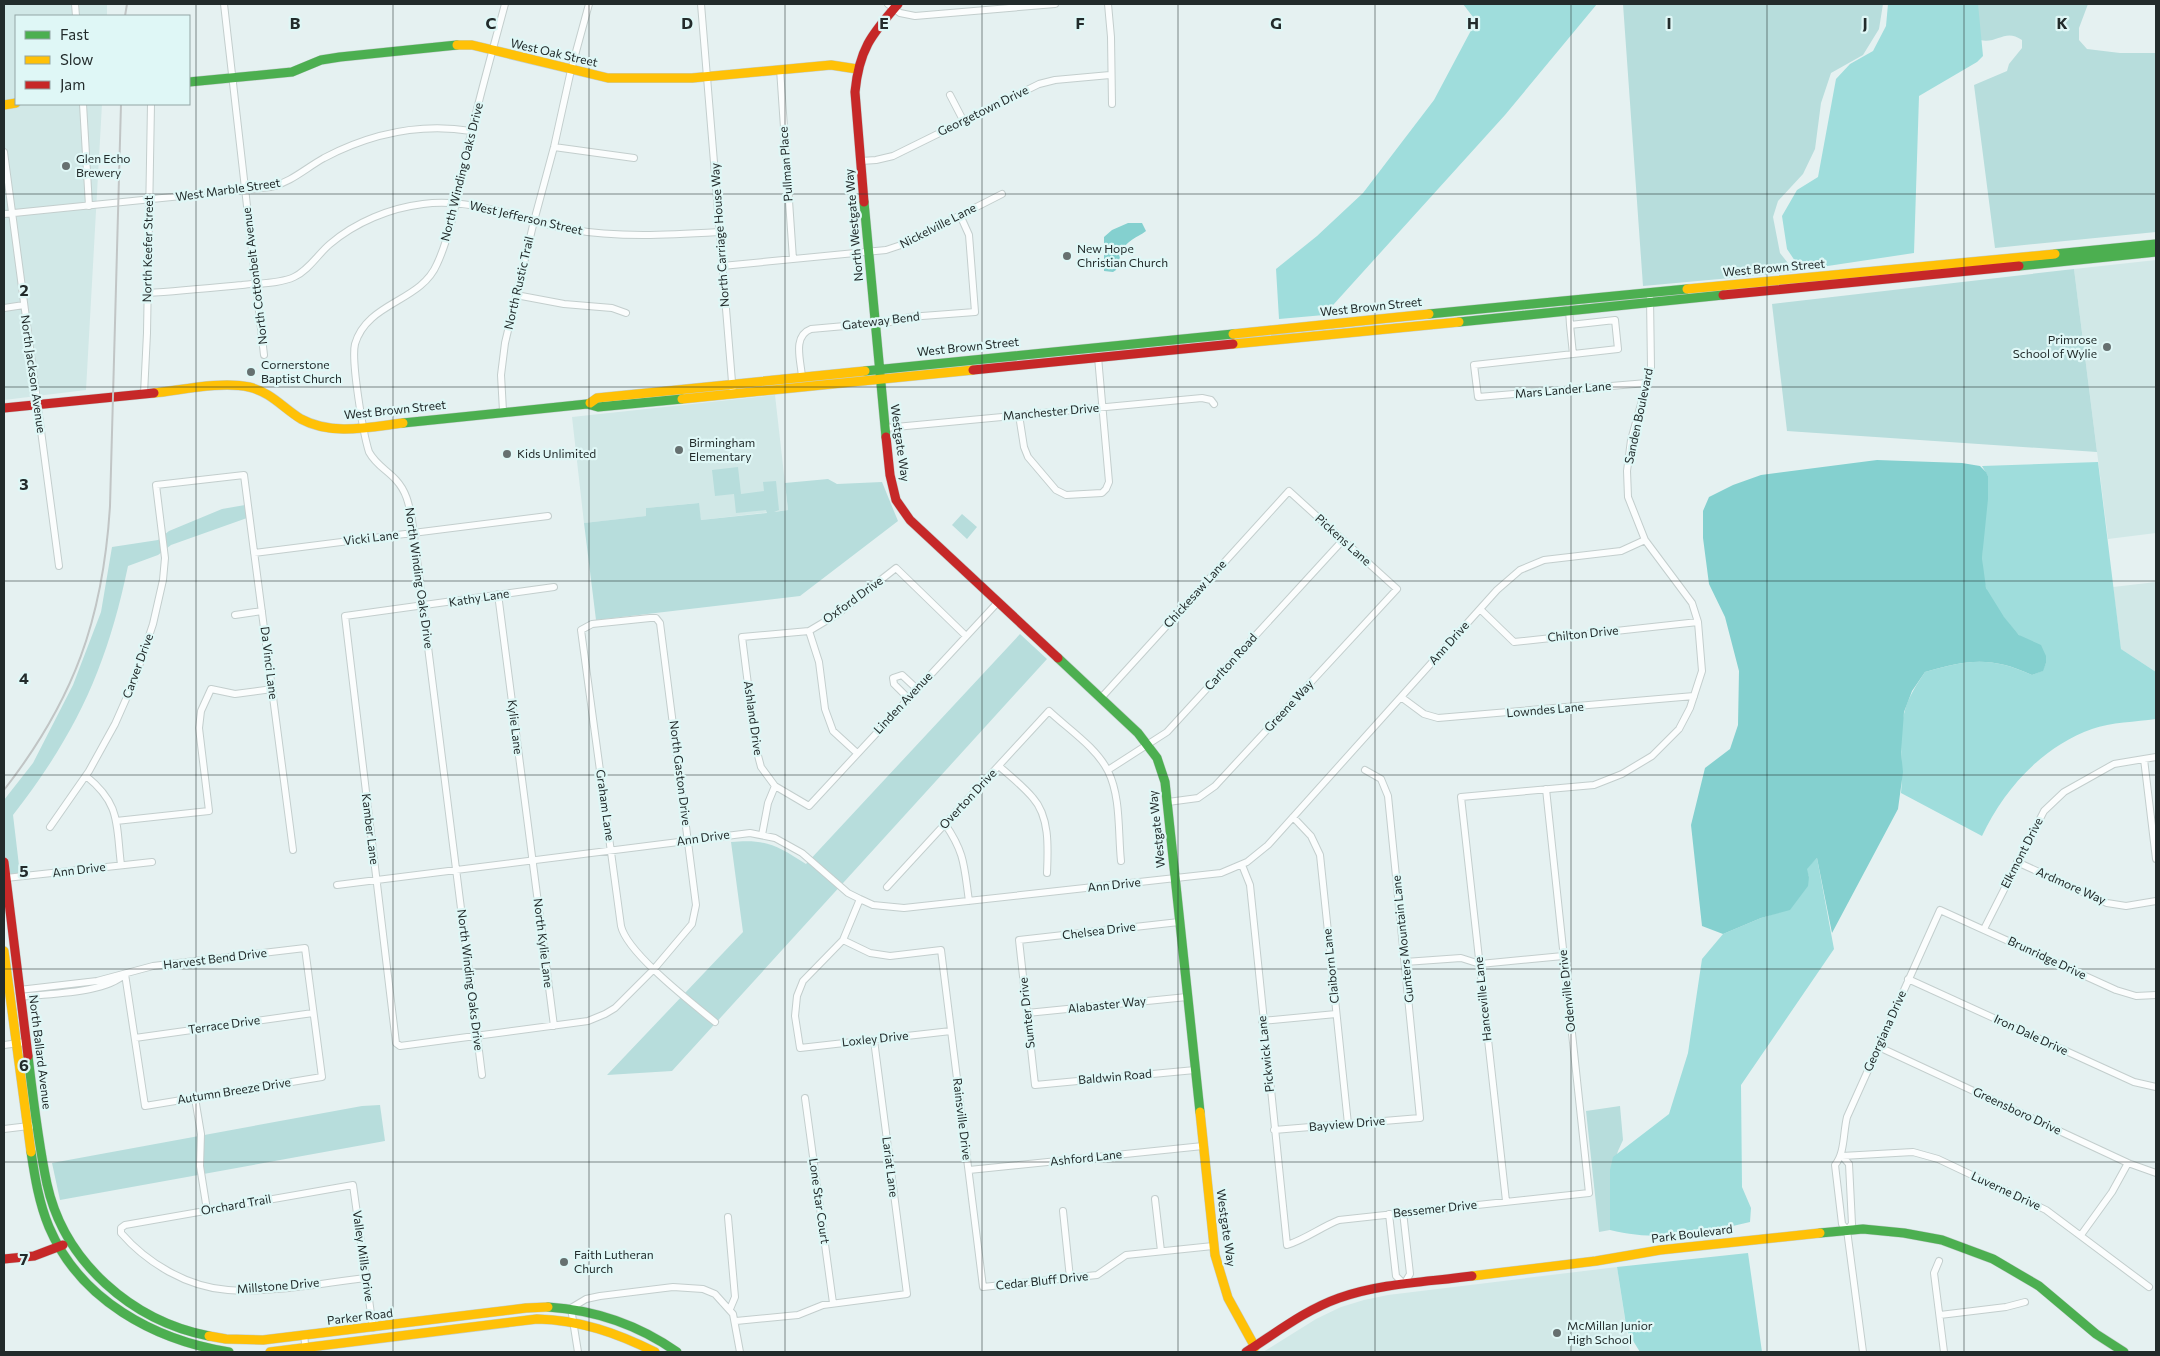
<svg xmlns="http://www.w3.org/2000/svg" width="2160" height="1356" font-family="Commissioner,sans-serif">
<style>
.built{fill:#d1e8e7}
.green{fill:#b7dddc}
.forest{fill:#9fdddc}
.water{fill:#84d0cf}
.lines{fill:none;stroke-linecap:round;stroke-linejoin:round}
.street-casing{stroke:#c3cecd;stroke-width:8}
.fast-casing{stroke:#c3cecd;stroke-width:10}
.slow-casing{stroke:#c3cecd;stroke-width:10}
.jam-casing{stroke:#c3cecd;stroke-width:10}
.street{stroke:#fbfdfd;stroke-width:6}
.fast{stroke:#4caf50;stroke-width:9}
.slow{stroke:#ffc107;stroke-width:9}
.jam{stroke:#c62828;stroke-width:9}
.rail{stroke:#c1c5c5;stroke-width:2}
.grid{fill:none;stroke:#222b2b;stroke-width:1;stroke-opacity:0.55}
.poi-dot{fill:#667070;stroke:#dff7f6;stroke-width:2}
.labels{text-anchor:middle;stroke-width:4.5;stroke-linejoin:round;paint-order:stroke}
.street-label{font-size:12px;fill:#222b2b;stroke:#dff7f6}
.poi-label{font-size:12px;fill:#222b2b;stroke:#dff7f6;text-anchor:start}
.grid-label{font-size:16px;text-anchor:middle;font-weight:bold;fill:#222b2b;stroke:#dff7f6;stroke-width:4.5;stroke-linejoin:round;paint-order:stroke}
</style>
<rect width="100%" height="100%" fill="#e5f1f1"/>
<!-- built -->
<path class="built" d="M4,4H107V16H16V104H102L86,390L4,400Z
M2156,260V533L2108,539L2074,269Z
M775,395L788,510L701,520L698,503L646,508L647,516L584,523L572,417Z
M2156,582V672L2121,649L2113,587Z
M1617,1267L1630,1352H1263L1316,1319L1341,1307L1364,1300L1388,1295Z"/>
<!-- green -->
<path class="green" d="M1623,4H1883L1879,29L1863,55L1831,73L1821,103L1815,149L1803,174L1778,201L1773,217L1780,253L1795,272L1643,286Z
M1977,4H2088L2079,28V40L2087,49L2120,53H2156V232L1995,248L1974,85L2007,71L2009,64L2022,48V40C2005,28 1998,44 1980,40Z
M2074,269L2097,452L1787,431L1772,304Z
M738,467L741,494L764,491L763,482L776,481L779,510L774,512L788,510L785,483L828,479L837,484L882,482L898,521L800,596L596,620L584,523L646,516V508L699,503L701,520L767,513L766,510L736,513L734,494L715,496L712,470Z
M245,505L247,518L171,545L158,555L128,566C107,667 76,734 13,815L20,874L9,875L4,870V800L33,763L73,685L101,612L112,547L158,540L169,531L222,509Z
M962,514L977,527L967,539L952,525Z
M1020,634L1047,659L672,1071L607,1075L743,932L731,842C767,839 776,845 806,864Z
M380,1105L385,1141L60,1200L52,1163L362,1106Z
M1620,1106L1623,1140L1618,1151L1610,1177V1230L1599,1232L1586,1111Z"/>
<!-- forest -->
<path class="forest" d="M1463,4H1597L1505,115L1324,315L1279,319L1276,269L1317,236L1363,193L1434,100L1476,21Z
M1888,4H1978L1983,56L1977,62L1919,96L1914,253L1801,270L1787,249L1782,216L1797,190L1818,177L1836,79L1850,64L1873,51L1886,26Z
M2098,462L2121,649L2156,672V719C2136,722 2111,722 2092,729C2042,747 2004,789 1982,836L1901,793C1904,767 1897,735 1905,710C1909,696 1917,684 1925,672C1969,660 1989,656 2032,675L2042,671L2046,663C2029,645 1993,611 1986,588C1976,559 1988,508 1988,476L1982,466Z
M1817,858L1834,949L1741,1085L1742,1187L1751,1208L1750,1222C1701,1234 1660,1242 1610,1230V1170L1613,1157L1669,1114L1688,1053L1702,959L1723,934L1761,918L1790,909L1809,877L1806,869Z
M1748,1253L1762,1352H1640L1627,1331L1617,1267Z"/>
<!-- water -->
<path class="water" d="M1128,223H1142L1146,231C1137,238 1126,240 1121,253C1119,259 1119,264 1116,270L1113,272L1104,271V237L1112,230Z
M1877,460L1962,463L1980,466L1986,472L1988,476V499L1982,558L1986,588L2004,617L2019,635L2041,645L2046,656V663L2043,671L2032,675C1990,656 1968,660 1925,672L1912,691L1904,712L1901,752L1903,772L1898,809L1832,933L1817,858L1807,869L1809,877L1808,886L1790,910L1761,918L1723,934L1702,926L1691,825L1705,768L1730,749L1738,725L1739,671L1725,617L1709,584L1703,538V511L1709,497L1733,485L1761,475Z"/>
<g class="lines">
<!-- street casing -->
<g class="street-casing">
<path id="street" d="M75,4L76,16
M224,4L264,355
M701,4L733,394
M888,4L900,13L915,16L1055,4
M1108,4L1111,37L1112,104
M780,69L793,259
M950,95L963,120
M83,104L89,206
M554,147L634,158
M4,152L59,566
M861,161L876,160L893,156L1039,84L1055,80L1110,75
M4,214L271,187C291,182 306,168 324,158C370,134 420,123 471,131
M722,266L886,250L904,244L1002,194
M147,293C179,291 210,288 242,285C258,283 279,284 294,277C309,270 318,254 330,244C356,222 390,208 423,204C472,197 521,220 568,229C618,238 669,235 719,232
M516,295L564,304L612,308L626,313
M4,308L24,305
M1569,309L1570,325
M1573,354L1570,325L1615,320L1618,349L1474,365L1478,397L1647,383
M802,377C801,361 792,336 811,329L890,322L909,317L975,312L969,235L960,215
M144,394L147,333L151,104
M503,411L501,375L505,343L534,221L554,147L571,70L589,4
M1019,415L1024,447L1028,457L1056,490L1066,495L1102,493L1106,489L1109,482L1098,357
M885,428L1202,398L1211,400L1214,404
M254,553L548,516
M554,587L345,616L396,1043L400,1046L588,1021L605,1014L615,1008L654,969L692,924L696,905L660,623L656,618H650L592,624L581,630L621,926C627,953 692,1003 715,1022
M498,594L554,1026
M1480,609L1514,642L1698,622
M235,615L262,611
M809,631L819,662L825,709L833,731L857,753
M966,636L896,568L836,615L809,631L742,637L756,748L761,767L775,786L809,806L998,602
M1401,697L1424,714L1438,718L1694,696
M908,698L894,684L893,678L902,675L917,689
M1101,698L1289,491L1397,589L1215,786L1198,798L1168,802
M2144,759L2156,859
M999,766C1010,776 1023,786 1033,798C1050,817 1048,849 1047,873
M1108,770L1167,732L1343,540
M86,776C121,804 116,824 121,865
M1293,817L1311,836L1320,855L1348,1124
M116,821L209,811L199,728L201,711L211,689L235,694L272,689
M945,824C965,853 964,866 969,901
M50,827L89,771L115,724L134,681L153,624L163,580L165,558L156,485L244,475L293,850
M762,835L768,803L775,786
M2017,862L2107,903L2126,906L2156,901
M1242,865L1250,885L1287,1245C1306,1239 1321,1227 1339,1220L1589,1193L1546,789
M6,878L152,862
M337,885L750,833L775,838L802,853L848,893L860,899L873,905L904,908L1221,873L1247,862L1268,845L1497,590L1520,570L1544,560L1621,551L1645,540
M887,887L1049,711C1068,729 1096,747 1108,771C1121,797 1118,833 1121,861
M860,899L843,940L803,981L797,996L795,1016L800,1048L951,1031
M1179,922L1019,940L1035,1085L1195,1070
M1984,929L2044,811L2064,792L2114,764L2156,757
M843,940L870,953L890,956L941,950L983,1287L1097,1275L1126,1255L1213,1246
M1405,962L1461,958L1480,964L1563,956
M1908,979L2134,1082L2156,1087
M19,990L97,981L153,966L305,948L322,1077L145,1106L125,974
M20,997C49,993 104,994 125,974
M1027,1013L1187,997
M1262,1021L1336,1014
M135,1038L313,1013
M4,1045L26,1042
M1879,1047L2128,1163L2156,1173
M482,1075L412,520C409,505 407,492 396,480C387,470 376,465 369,452C363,433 351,361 355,344C367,302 421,302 437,264C452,232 459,186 467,151C478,101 492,53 505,4
M195,1098L201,1134L200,1166L207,1210
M805,1098L833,1303
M4,1129L37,1125
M1274,1130L1420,1118L1388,796L1381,779L1365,770
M1842,1156L1913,1152L1938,1159L2046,1210L2149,1287
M1842,1156L1849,1164L1852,1224L1847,1230
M969,1170L1203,1146
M1155,1199L1161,1251
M1506,1201L1461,797L1594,785L1622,774L1652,756L1679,729L1690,708L1702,671L1698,622L1692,603L1645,540L1628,497L1627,471L1631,440L1651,368L1650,298
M1063,1211L1070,1278
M1389,1214L1396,1276L1404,1284L1410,1274L1403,1212
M728,1217L735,1297L730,1309
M1847,1230L1842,1224L1835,1165C1845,1153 1843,1133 1847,1117L1940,910L2116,990L2136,996L2156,995
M1847,1230L1863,1352
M2081,1235L2112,1192L2128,1163
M1939,1261L1934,1273L1944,1352
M366,1278C322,1283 272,1293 228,1290C187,1287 147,1263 121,1233V1228L125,1225L353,1185L373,1328
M1940,1315L2006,1307L2025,1302
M736,1321L798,1315L823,1305L907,1294L874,1040
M304,1335L306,1352
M578,1352L571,1308L586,1299L600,1296L673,1287L703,1289L715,1294L733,1314L740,1352"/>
</g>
<!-- fast casing -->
<g class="fast-casing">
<path id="fast" d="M189,82L292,72L321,60L340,57L457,45
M864,202L886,437
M2055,254L2156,244
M2019,266L2156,252
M1429,314L1687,289
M1459,322L1723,295
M865,371L1233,334
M403,423L587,404L598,407L682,399
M1058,658L1138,733L1157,758L1165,782L1200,1112
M28,1056C33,1098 38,1142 47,1184C64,1262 132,1321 209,1336
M31,1152C35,1178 39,1203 49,1227C80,1300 154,1340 229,1352
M1820,1233L1863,1229L1904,1233L1942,1240L1993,1259L2039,1286L2096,1334L2124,1352
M548,1307C596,1310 637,1324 677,1352"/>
</g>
<!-- slow casing -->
<g class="slow-casing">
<path id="slow" d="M457,45H472L608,78H692L831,65L857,69
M4,105L16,103
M1687,289L2055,254
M1233,334L1429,314
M1233,344L1459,322
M154,393C182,390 221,381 249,387C271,392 283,408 301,419C332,436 370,427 403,423
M682,399L973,370
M590,403L597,398L865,371
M4,951L31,1152
M1200,1112L1215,1255L1228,1298L1255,1347
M1472,1276L1596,1261L1660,1250L1820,1233
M209,1336L226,1339L263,1340L526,1308L548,1307
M270,1352L537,1319C580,1320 617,1333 655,1352"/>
</g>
<!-- jam casing -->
<g class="jam-casing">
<path id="jam" d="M864,202L855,92C859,50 871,35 898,4
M1723,295L2019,266
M973,370L1233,344
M4,408L154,393
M886,437L890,475L896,500L910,520L1058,658
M4,862L28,1056
M4,1259L34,1256L63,1245
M1246,1352C1276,1333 1305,1310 1339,1298C1381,1283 1428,1282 1472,1276"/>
</g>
<!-- street -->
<use href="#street" class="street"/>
<!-- fast -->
<use href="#fast" class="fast"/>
<!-- slow -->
<use href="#slow" class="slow"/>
<!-- jam -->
<use href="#jam" class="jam"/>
<!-- rail -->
<path class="rail" d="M125,16L127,4
M4,790C74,700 103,619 110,506L121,104"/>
</g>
<!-- grid -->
<path class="grid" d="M196,4V1352M393,4V1352M589,4V1352M785,4V1352M982,4V1352M1178,4V1352M1375,4V1352M1571,4V1352M1767,4V1352M1964,4V1352M4,194H2156M4,387H2156M4,581H2156M4,775H2156M4,969H2156M4,1162H2156"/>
<!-- markers -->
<g class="poi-dot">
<circle cx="66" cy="166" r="5"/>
<circle cx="1067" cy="256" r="5"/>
<circle cx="2107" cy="347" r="5"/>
<circle cx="251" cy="372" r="5"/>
<circle cx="679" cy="450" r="5"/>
<circle cx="507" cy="454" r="5"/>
<circle cx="564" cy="1262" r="5"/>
<circle cx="1557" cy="1333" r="5"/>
</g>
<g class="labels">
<!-- street labels -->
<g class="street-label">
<text transform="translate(554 53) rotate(13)" y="4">West Oak Street</text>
<text transform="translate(983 111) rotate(-26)" y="4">Georgetown Drive</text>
<text transform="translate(786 164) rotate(-94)" y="4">Pullman Place</text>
<text transform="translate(462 172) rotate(-76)" y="4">North Winding Oaks Drive</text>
<text transform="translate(228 190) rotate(-8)" y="4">West Marble Street</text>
<text transform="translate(526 218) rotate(13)" y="4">West Jefferson Street</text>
<text transform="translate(854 225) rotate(-95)" y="4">North Westgate Way</text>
<text transform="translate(938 226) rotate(-27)" y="4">Nickelville Lane</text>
<text transform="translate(720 235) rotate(-94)" y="4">North Carriage House Way</text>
<text transform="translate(148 249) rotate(-89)" y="4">North Keefer Street</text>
<text transform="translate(1774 268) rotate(-5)" y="4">West Brown Street</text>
<text transform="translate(255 276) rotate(-97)" y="4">North Cottonbelt Avenue</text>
<text transform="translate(519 283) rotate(-77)" y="4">North Rustic Trail</text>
<text transform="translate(1371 307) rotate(-6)" y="4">West Brown Street</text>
<text transform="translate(881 321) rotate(-7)" y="4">Gateway Bend</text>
<text transform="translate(968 347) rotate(-6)" y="4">West Brown Street</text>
<text transform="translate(33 374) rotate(82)" y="4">North Jackson Avenue</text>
<text transform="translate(1563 390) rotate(-5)" y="4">Mars Lander Lane</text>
<text transform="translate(395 410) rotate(-6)" y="4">West Brown Street</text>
<text transform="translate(1051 412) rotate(-5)" y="4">Manchester Drive</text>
<text transform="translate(1639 416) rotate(-78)" y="4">Sanden Boulevard</text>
<text transform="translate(900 443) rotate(82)" y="4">Westgate Way</text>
<text transform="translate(371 538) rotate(-7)" y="4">Vicki Lane</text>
<text transform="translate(1343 540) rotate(42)" y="4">Pickens Lane</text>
<text transform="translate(419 578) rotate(82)" y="4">North Winding Oaks Drive</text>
<text transform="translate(1195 594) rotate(-48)" y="4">Chickesaw Lane</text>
<text transform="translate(479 598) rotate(-9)" y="4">Kathy Lane</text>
<text transform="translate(853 600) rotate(-36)" y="4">Oxford Drive</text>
<text transform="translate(1583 634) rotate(-6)" y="4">Chilton Drive</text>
<text transform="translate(1449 643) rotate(-48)" y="4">Ann Drive</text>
<text transform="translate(1231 662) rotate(-48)" y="4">Carlton Road</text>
<text transform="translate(269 663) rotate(83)" y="4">Da Vinci Lane</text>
<text transform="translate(138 666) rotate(-70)" y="4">Carver Drive</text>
<text transform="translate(903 703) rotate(-47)" y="4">Linden Avenue</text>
<text transform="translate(1289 706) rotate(-47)" y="4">Greene Way</text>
<text transform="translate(1545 710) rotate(-5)" y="4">Lowndes Lane</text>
<text transform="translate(753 718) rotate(82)" y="4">Ashland Drive</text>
<text transform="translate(515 727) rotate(83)" y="4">Kylie Lane</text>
<text transform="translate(680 773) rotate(83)" y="4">North Gaston Drive</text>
<text transform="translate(968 799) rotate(-47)" y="4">Overton Drive</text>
<text transform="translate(605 805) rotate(82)" y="4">Graham Lane</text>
<text transform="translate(370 829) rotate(83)" y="4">Kamber Lane</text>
<text transform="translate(1157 829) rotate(-96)" y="4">Westgate Way</text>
<text transform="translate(703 838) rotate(-8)" y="4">Ann Drive</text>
<text transform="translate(2022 853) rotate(-63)" y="4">Elkmont Drive</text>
<text transform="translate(79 870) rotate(-7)" y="4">Ann Drive</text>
<text transform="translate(1114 885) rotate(-6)" y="4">Ann Drive</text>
<text transform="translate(2071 886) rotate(24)" y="4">Ardmore Way</text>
<text transform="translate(1099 931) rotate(-7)" y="4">Chelsea Drive</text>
<text transform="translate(1403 939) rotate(-96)" y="4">Gunters Mountain Lane</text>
<text transform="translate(543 943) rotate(83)" y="4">North Kylie Lane</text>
<text transform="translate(2047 958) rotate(25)" y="4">Brunridge Drive</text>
<text transform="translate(215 959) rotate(-7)" y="4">Harvest Bend Drive</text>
<text transform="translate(1331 966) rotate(-96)" y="4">Claiborn Lane</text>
<text transform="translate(470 980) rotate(83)" y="4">North Winding Oaks Drive</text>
<text transform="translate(1567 991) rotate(-96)" y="4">Odenville Drive</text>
<text transform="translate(1483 999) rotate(-96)" y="4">Hanceville Lane</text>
<text transform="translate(1107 1005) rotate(-6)" y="4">Alabaster Way</text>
<text transform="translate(1027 1013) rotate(-96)" y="4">Sumter Drive</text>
<text transform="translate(224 1025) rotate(-8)" y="4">Terrace Drive</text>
<text transform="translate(1885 1031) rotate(-66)" y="4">Georgiana Drive</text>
<text transform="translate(2031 1035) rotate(25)" y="4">Iron Dale Drive</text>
<text transform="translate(875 1039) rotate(-6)" y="4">Loxley Drive</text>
<text transform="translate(40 1052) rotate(83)" y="4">North Ballard Avenue</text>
<text transform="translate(1266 1054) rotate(-96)" y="4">Pickwick Lane</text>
<text transform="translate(1115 1077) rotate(-5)" y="4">Baldwin Road</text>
<text transform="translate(234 1091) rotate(-9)" y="4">Autumn Breeze Drive</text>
<text transform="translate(2017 1111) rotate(25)" y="4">Greensboro Drive</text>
<text transform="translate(962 1119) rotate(83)" y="4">Rainsville Drive</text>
<text transform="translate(1347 1124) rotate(-5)" y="4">Bayview Drive</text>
<text transform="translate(1086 1158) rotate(-6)" y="4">Ashford Lane</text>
<text transform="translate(890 1167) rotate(83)" y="4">Lariat Lane</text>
<text transform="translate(2006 1191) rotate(25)" y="4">Luverne Drive</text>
<text transform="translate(819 1201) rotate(82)" y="4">Lone Star Court</text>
<text transform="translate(236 1205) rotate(-10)" y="4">Orchard Trail</text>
<text transform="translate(1435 1209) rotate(-6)" y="4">Bessemer Drive</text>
<text transform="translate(1226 1228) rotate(82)" y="4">Westgate Way</text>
<text transform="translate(1692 1234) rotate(-7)" y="4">Park Boulevard</text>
<text transform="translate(363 1256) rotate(82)" y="4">Valley Mills Drive</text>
<text transform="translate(1042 1281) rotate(-6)" y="4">Cedar Bluff Drive</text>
<text transform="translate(278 1286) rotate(-5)" y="4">Millstone Drive</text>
<text transform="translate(360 1317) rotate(-7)" y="4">Parker Road</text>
</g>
<!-- poi labels -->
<g class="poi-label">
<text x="76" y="163">Glen Echo<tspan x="76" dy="14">Brewery</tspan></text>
<text x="1077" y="253">New Hope<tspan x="1077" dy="14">Christian Church</tspan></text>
<text x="2097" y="344" text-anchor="end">Primrose<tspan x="2097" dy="14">School of Wylie</tspan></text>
<text x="261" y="369">Cornerstone<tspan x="261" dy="14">Baptist Church</tspan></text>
<text x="689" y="447">Birmingham<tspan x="689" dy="14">Elementary</tspan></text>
<text x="517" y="458">Kids Unlimited</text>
<text x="574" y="1259">Faith Lutheran<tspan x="574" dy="14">Church</tspan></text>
<text x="1567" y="1330">McMillan Junior<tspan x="1567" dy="14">High School</tspan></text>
</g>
</g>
<g class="grid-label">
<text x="295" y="29">B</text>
<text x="491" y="29">C</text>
<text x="687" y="29">D</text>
<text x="884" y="29">E</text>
<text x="1080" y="29">F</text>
<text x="1276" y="29">G</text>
<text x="1473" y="29">H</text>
<text x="1669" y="29">I</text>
<text x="1865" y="29">J</text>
<text x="2062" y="29">K</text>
<text x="24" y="296">2</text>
<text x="24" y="490">3</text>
<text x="24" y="684">4</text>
<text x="24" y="877">5</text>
<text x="24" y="1071">6</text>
<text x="24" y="1265">7</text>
</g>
<!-- border -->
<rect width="2160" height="1356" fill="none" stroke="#222b2b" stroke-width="10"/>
<!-- legend -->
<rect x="15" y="15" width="175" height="90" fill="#dff7f6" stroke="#93a5a5"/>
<rect x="25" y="31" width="25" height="8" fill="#4caf50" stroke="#93a5a5"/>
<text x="60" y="40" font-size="15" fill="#222b2b">Fast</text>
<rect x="25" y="56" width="25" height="8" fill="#ffc107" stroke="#93a5a5"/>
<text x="60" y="65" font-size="15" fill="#222b2b">Slow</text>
<rect x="25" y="81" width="25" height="8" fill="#c62828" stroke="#93a5a5"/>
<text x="60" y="90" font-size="15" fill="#222b2b">Jam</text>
</svg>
